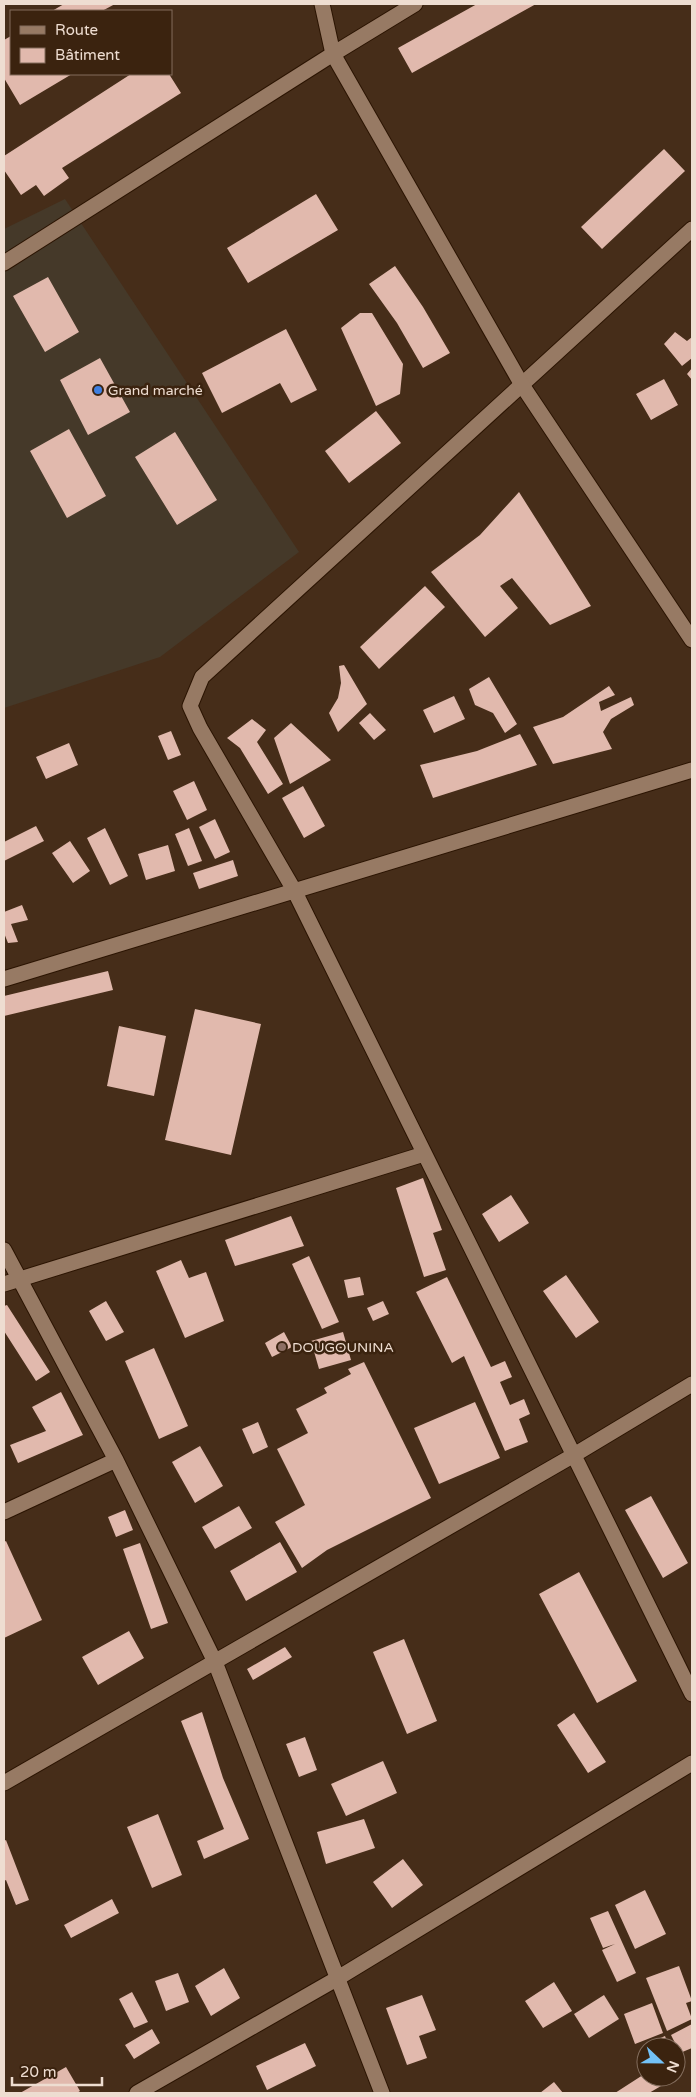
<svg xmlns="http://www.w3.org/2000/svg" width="696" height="2097" font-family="'Varela Round',sans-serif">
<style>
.commercial{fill:#453929}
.building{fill:#e1b9ad}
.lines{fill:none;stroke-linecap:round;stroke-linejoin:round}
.minor-casing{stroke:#2b1402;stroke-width:17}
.tertiary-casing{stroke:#2b1402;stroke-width:17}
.minor{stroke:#977a64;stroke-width:15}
.tertiary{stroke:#977a64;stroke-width:15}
.shop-dot{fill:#3f7fe0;stroke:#3b230f;stroke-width:2}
.education-dot{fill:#8d6e63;stroke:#3b230f;stroke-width:2}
.labels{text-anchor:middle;stroke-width:5;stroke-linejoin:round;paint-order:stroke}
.poi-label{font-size:14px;fill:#eeddd1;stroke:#3b230f;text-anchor:start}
</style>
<rect width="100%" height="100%" fill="#462d19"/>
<!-- commercial -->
<path class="commercial" d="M65,199L299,552L160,657L4,708V229Z"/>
<!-- building -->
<path class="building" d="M64,4H115L102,11H52Z
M477,4H536L412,73L398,48Z
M11,36V74H72L20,105L4,78V40Z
M131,74H169L181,93L62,168L69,178L44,196L36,185L21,195L4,170V156Z
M664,149L685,171L602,249L581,227Z
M316,194L338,230L248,283L227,248Z
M395,266L423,307L450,353L423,368L397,323L369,284Z
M48,277L79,332L45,352L13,296Z
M360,313H372L403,364L400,394L376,406L341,328Z
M286,329L317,390L291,403L280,383L222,413L202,373Z
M675,332L687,341L692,337V358L682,366L664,344Z
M100,358L130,412L88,435L60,380Z
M692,368V380L687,374Z
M664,379L678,405L651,420L636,394Z
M376,411L401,443L349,483L325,451Z
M69,429L106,496L67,518L30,451Z
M175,432L217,500L177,525L135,457Z
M519,492L591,606L550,625L512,578L500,586L518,608L485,637L431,572L480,535Z
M425,586L445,607L379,669L360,647Z
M344,665L367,704L338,732L329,713L338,698L341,683L339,666Z
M489,677L517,724L505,733L493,713L475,705L469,689Z
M609,686L615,695L599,702L601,711L631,697L634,705L611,719L603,732L612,749L553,764L533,727L563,717Z
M454,696L465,719L434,733L423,710Z
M370,713L386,730L374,740L359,723Z
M252,719L266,730L257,742L283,784L268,794L240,748L227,738Z
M291,723L331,760L290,784L274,738Z
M171,731L181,755L168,760L158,736Z
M520,734L537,765L433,798L420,765L477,751Z
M69,743L78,765L46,779L36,757Z
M194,781L207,810L187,820L173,791Z
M303,786L325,826L304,838L282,798Z
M215,819L230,852L215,859L199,827Z
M36,826L44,841L4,861V842Z
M105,828L128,876L110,885L87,838Z
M189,828L202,861L188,866L175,834Z
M70,841L90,871L73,883L52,853Z
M168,845L175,871L146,880L138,854Z
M233,860L238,876L199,889L193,873Z
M22,905L28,920L11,924L18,942L8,943L4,933V912Z
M108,971L113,990L4,1016V996Z
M195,1009L261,1024L231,1155L165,1140Z
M119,1026L166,1036L154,1096L107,1086Z
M423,1178L442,1230L433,1233L446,1270L424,1277L396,1188Z
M511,1195L529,1223L499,1242L482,1214Z
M291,1216L304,1246L235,1266L225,1240Z
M309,1256L339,1322L322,1329L292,1264Z
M181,1260L189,1278L206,1272L224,1321L185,1338L156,1271Z
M566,1275L599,1322L576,1338L543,1291Z
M360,1277L364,1295L348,1298L344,1280Z
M447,1277L491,1367L505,1361L512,1377L500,1382L510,1405L524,1399L530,1414L519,1419L528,1442L505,1451L464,1356L452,1363L416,1292Z
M106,1301L124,1332L106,1341L89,1311Z
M383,1301L389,1314L373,1321L367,1308Z
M7,1305L50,1372L36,1381L4,1331V1306Z
M284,1332L292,1347L272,1357L265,1343Z
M343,1332L351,1360L319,1369L311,1341Z
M154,1348L188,1426L159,1439L125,1361Z
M364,1362L431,1498L327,1550L302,1568L275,1522L305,1505L277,1449L308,1433L296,1409L327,1393L324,1388L351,1374L348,1369Z
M61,1392L83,1435L18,1463L10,1445L46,1431L32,1407Z
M475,1402L500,1458L439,1484L414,1428Z
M258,1422L268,1447L253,1454L242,1429Z
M200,1446L223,1486L195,1503L172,1462Z
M651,1496L688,1563L663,1578L625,1510Z
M239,1506L252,1528L215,1549L202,1527Z
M125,1510L133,1530L116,1537L108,1517Z
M6,1541L42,1620L4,1638V1542Z
M280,1542L297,1572L246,1601L230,1571Z
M140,1543L168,1623L151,1629L123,1549Z
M579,1572L637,1681L597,1703L539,1594Z
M129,1631L144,1658L98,1685L82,1657Z
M404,1639L437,1721L407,1734L373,1652Z
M285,1647L292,1657L253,1680L247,1669Z
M202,1712L223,1778L249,1839L204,1859L197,1841L224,1829L181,1721Z
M574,1713L606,1762L588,1773L557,1725Z
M305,1737L317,1770L299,1777L286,1744Z
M383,1761L397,1793L346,1816L331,1784Z
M158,1814L182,1875L152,1888L127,1827Z
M364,1819L375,1848L326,1864L317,1832Z
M6,1840L29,1900L16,1905L6,1880L4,1881V1841Z
M403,1859L423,1885L392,1908L373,1882Z
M645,1890L666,1934L635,1949L615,1905Z
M112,1899L119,1913L71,1938L64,1925Z
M608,1911L636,1973L617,1982L602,1950L615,1944L603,1948L590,1918Z
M679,1966L692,2001L686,2003L692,2019L667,2031L646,1978Z
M224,1968L240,1998L211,2016L195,1986Z
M178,1973L189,2002L166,2011L155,1981Z
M554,1982L572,2011L543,2028L525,2001Z
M132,1992L148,2022L134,2028L119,1999Z
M422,1995L436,2030L419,2036L427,2058L407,2065L386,2008Z
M604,1995L619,2019L589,2038L574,2014Z
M652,2003L663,2033L635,2044L624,2014Z
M692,2024V2048L680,2053L671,2035Z
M152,2029L160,2043L134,2059L125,2045Z
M665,2036L669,2047H650L649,2043Z
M305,2043L316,2066L267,2090L256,2066Z
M66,2067L80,2091L77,2093H20Z
M646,2073V2077H671L673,2079L649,2093H615Z
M554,2082L563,2093H540Z"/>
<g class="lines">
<!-- minor casing -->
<g class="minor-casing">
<path id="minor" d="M692,229L202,677L190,706L200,728L294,890L692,1694
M4,263L333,54
M4,979L692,770
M4,1250L116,1460L215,1662L382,2093
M4,1284L424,1154
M4,1512L116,1460
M4,1783L574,1455L692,1384
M137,2093L338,1978L692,1763"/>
</g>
<!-- tertiary casing -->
<g class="tertiary-casing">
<path id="tertiary" d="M322,4L333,54L522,385L692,640
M333,54L415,4"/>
</g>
<!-- minor -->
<use href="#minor" class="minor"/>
<!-- tertiary -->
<use href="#tertiary" class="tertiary"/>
</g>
<!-- markers -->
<circle class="shop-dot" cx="98" cy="390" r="5"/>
<circle class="education-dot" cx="282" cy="1347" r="5"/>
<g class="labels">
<!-- poi labels -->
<g class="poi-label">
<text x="108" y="395">Grand marché</text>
<text x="292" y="1352">DOUGOUNINA</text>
</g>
</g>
<!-- border -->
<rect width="696" height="2097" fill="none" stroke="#eeddd1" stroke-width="10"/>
<!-- legend -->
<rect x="10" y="10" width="162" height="65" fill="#3b230f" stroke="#836d5d"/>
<rect x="20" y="26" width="25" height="8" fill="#977a64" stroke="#836d5d"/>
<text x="55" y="35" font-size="15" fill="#eeddd1">Route</text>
<rect x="20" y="48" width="25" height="15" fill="#e1b9ad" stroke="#836d5d"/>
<text x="55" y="60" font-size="15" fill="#eeddd1">Bâtiment</text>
<!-- north arrow -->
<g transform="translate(661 2062) rotate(112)"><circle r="24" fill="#3b230f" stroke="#836d5d"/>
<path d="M0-4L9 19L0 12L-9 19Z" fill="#73c1f6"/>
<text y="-8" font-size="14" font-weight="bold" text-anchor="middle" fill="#eeddd1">N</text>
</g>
<!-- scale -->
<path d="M12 2077v8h90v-8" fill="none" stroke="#eeddd1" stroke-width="2.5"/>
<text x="20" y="2077" font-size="15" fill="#eeddd1" stroke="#3b230f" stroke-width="4" paint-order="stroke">20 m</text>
</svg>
